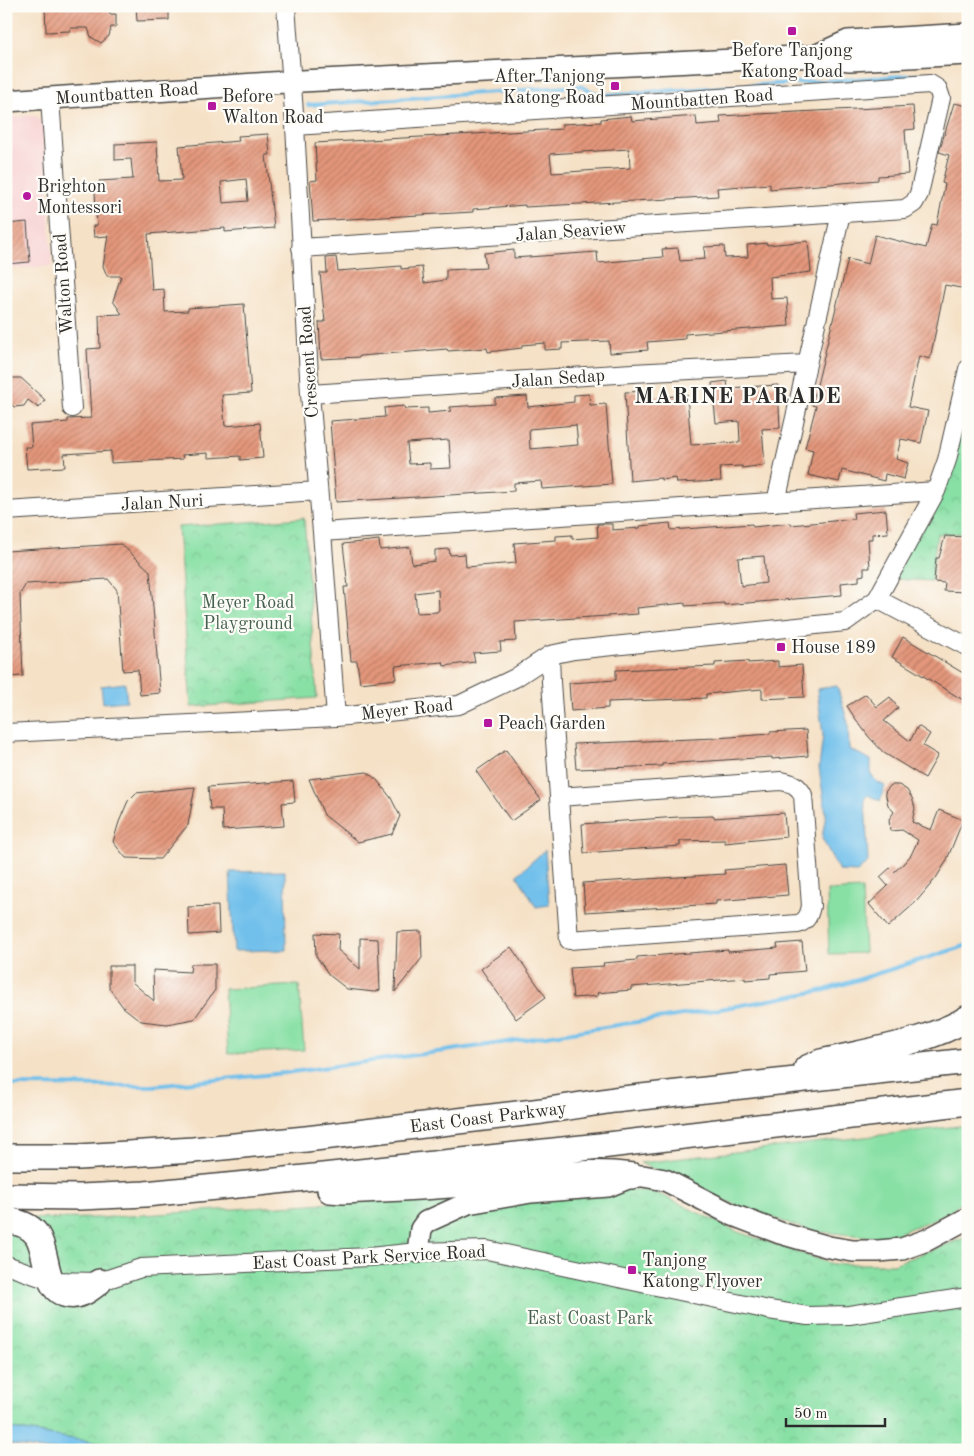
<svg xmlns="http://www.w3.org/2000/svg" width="974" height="1456" font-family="'Old Standard TT',serif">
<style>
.built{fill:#f7cfd0}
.green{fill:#88e0a5;stroke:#5a8668}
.park{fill:url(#park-crowns);stroke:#5a8668}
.water{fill:#71c0eb;stroke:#4e768b}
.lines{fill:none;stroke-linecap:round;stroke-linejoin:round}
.stream{stroke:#71c0eb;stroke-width:4}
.building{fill:url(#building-hatch);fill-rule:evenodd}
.minor-casing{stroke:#494642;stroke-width:20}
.major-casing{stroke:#494642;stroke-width:24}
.highway-casing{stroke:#494642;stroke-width:28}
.minor{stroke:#fff;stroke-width:18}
.major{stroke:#fff;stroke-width:21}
.highway{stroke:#fff;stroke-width:25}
.poi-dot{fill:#b5179e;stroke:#fdfcf7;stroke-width:2}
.labels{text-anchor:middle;stroke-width:4.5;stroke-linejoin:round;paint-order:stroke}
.poi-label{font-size:18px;fill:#2b2b2b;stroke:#fdfcf7;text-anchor:start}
.street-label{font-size:18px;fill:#2b2b2b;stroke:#fdfcf7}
.park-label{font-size:18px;fill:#476150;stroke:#fdfcf7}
.district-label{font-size:22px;font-weight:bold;letter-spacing:1px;fill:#2b2b2b;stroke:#fdfcf7}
</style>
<defs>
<pattern id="park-crowns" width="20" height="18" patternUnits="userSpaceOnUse" patternTransform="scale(1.25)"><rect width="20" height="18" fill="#88e0a5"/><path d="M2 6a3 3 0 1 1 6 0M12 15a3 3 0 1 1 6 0" fill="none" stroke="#76c08e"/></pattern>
<pattern id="building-hatch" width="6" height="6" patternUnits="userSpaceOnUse" patternTransform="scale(1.25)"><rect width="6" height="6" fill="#e4977b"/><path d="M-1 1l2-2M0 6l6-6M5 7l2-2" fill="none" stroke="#b97b65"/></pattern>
</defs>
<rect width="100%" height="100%" fill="#fdfcf7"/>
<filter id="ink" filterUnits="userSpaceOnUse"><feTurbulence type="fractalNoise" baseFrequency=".02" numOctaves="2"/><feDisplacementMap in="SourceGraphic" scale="10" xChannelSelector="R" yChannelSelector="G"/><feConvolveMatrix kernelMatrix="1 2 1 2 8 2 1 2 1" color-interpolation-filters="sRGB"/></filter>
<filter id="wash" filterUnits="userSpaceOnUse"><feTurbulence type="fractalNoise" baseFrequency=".0096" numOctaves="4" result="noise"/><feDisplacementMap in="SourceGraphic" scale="20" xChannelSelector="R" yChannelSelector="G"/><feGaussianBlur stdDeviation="1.12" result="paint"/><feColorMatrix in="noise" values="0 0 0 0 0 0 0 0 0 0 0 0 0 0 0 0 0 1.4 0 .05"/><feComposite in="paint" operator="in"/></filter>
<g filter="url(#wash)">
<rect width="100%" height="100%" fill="#f5e1c6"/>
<!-- built -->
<path class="built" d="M35,115L44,125L52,266L6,269V118Z"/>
<!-- green -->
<path class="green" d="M6,783H12L6,832Z
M862,889L865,953L829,954L827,891Z
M299,985L304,1050L228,1054L224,989Z
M968,1125V1198L945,1215L885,1238L811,1231L736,1205L640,1163Z"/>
<!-- park -->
<path class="park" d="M968,391V533L937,534L931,581L893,579Z
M304,518L317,698L191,707L178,527Z
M600,1185L657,1193L738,1232L833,1264H894L964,1238L968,1234V1450H142L6,1428V1219L98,1218Z"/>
<!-- water -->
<path class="water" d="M125,683L127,701L103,703L101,686Z
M837,686L848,723L849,749L871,760V775L877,782L885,786L880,801L868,795L864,799L866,816L868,862L857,872L839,871L822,838L826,814L819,768L823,735L817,689Z
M545,850L549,905L536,907L517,875Z
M285,871L286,950L234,951L230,872Z
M6,1428L142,1450H42L6,1444Z"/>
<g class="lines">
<!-- stream -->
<path class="stream" d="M308,105L580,86L600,95L935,74
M6,1085L153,1086L285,1073L488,1045L709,1011L825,990L968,945"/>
</g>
<g id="blocks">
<!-- building -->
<path class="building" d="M45,6H109L110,14H116V27H111L109,36L101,43L91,37L88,28H70V31L46,32Z
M136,6H169V20L137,21Z
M954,103L968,106V279L966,289L945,285L930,359L919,356L908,407L928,411L921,443L901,439L896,459L908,463L904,479L885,474L884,481L842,470L839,482L808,475L813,450L805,448L816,406L812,405L848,259L868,264L875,235L926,248L932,224L937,225L945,184L942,183L949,155L939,152Z
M913,106L915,129L905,130L908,174L878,176V180L770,189V184L717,188L718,196L688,198L525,207V205L473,209V212L313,221L310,181L317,180L315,143L562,129V124L601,122V119L631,116L632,121L696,116L697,125L721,123L720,116ZM629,149L630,168L552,173L550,154Z
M268,134L270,155H266L274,228L225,232V228L148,234L152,290L164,289L165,312L188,311V308L244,304L251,393L222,395L225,426L260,423L263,458L240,460V456L208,458V453L182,455L183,459L111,463V451L64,454L65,467L27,469L25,447H32L30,425L68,422V419L91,418L87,349L100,348L99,315L122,314L113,301L121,276H107L103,266L108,236L94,237L93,226L97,225L95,192H100L99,181L133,179L131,159L115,160V144L157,142L159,181L182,180L179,146L239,141L238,136ZM246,179L248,201L223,203L221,182Z
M27,222L30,262L6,264V224Z
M808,241L811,272L770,277L771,299L787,298L789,326L685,334V339L647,342L648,350L623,352L610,353L609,341L562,343V349L545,350V343L522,345V348L488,352L487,348L448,351L447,349L360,356V357L321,359L319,322H325L320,273H327L326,258L336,257L338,271L401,266V269L422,267L424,283L446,280V270L486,268L484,253L514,250V258L597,252L598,263L663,257L662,249L678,248L680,261L705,259L704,247L724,246L725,258L748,257L747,245L767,243V245Z
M6,378H21L45,400L39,408L28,400L24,406L14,407L6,400Z
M727,381L728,388L778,385L780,428L762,429L765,465L742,468V466L720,467L721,481L677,483L676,478L661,480V478L630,481L625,392L651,391V398L687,395L691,445L740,442L739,421L716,423L712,383Z
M589,394L590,405L606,404L612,484L542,489L541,481L514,483V491L336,502L330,421L385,417L384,408L404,406L405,409L428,408V413L451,411L450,407L495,404V398L527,396L528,407L574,402V395ZM576,425L578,445L530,449L529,429ZM449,440L451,468L430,469V463L409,464L407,443Z
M886,510L888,533L872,534V539H868L870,568H864V575L859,576V581L841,583L842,595L724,605V603L685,606V603L637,608L638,614L515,622L516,641L500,642L501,651L473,653L475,662L444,666L443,662L395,666L396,679L360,683L357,661H351L344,587H348L343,544L379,540L380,550L410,547L412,564L435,561V550L449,549L450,555L465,554L466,567L516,563L514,543L556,540V536L572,535V539L598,537L597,524H612V530L640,528V526L670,523L671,530L752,524L753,527L791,523V525L854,519L853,513ZM764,556L766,583L741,586L738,558ZM438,590L439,610L437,612L417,613L415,593Z
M945,536L968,537V592L944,591L945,583L934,582L936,558H939Z
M121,544L150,571L160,693L140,695L138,670L123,671L117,590L108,579L26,584L20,594L23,676L6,677V551Z
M903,637L968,676V703L892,657Z
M748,661V663L778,661V667L802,665L804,697L762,699V689L706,694V698L608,702V708L571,711L569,683L616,680V670L715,666V663Z
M866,694L877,707L890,697L898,708L884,721L910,741L918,726L930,734L923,746L938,755L925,778L884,753L869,737L855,718L847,706Z
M806,730L808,756L772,759V757L662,764V766L576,769L574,744L716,738L770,734V732Z
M506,750L541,800L511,821L476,771Z
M367,772L377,780L391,798L400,816L392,834L358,842L324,815L309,779Z
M293,781L295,802L282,803L284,826L223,830L222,809H210L208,787Z
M891,785H899L907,790L912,798L915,808L912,822L931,830L939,810L963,820L946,862L936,878L916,902L888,927L869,904L888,886L880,877L890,868L894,872L903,864L911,855L918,840L902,830L890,831L889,819L894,812L888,805L885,792Z
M195,787L188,825L160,859L126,858L113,842L119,822L128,801L136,793Z
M784,813L786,837L725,843V840L680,841V846L584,853L582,824L678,817L713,816L714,818Z
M785,865L788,895L716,901V904L585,912L583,883L725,874L724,870Z
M218,906L219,933L189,935L188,907Z
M421,931L422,958L395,992L397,932Z
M315,933L339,934L338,950L360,969V938L378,939L380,990L374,992L347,989L329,975L316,956Z
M802,942L805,971L770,974V978L745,980V978L631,987V990L597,993L598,996L573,998L570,968L604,966L603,963L637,960V957L728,950V952L778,948L777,944Z
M511,947L546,997L516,1019L481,969Z
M191,964H215V990L194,1019L167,1024L141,1021L123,1007L109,988V966H132V982L154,1001L153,970L190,972Z"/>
</g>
</g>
<g filter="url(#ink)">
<use href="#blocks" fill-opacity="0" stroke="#494642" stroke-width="1"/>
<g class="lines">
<!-- minor casing -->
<g class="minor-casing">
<path id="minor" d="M286,6L295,126L310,394L322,532L336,717
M50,99L72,408
M295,126L930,84L938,89L941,98L919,194L914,203L905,209L301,248
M310,394L632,373L807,364
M776,502L841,213
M6,511L318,491
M322,532L936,491
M877,599L968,647
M550,655L551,682L569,940L798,924C807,921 809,915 811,906L803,795C798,785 792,783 781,781L559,797
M6,733L336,717L459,705L515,678L550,655L574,650L845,622L877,599L936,491L947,460L968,369
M6,1265L52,1281L99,1282L141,1268L369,1257L418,1252L487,1250L769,1310L808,1316L849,1315L968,1297"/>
</g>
<!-- major casing -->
<g class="major-casing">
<path id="major" d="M817,55L848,41L968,34
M6,101L301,81L817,56L850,60L968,54
M418,1252L421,1229L426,1222L468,1203L531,1192L608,1186L633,1176H643L665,1180L733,1215L780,1233L829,1247L853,1251H878L902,1249L927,1240L968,1218"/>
</g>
<!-- highway casing -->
<g class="highway-casing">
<path id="highway" d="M807,1068L821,1062C867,1051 928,1043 968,1018
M6,1157H79L193,1150L306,1139L542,1111L614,1100L968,1061
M330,1190L343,1191C384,1189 425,1187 465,1184C522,1179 577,1169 633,1176
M6,1196L80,1197L145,1194L258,1183L600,1146L968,1102
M6,1220C18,1222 30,1225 37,1235C48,1252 43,1285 64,1294C78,1299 89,1290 99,1282"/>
</g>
<!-- minor -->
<use href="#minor" class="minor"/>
<!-- major -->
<use href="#major" class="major"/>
<!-- highway -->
<use href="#highway" class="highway"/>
</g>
</g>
<!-- markers -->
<g class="poi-dot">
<rect x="787" y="26" width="10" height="10" rx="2.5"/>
<rect x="610" y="81" width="10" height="10" rx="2.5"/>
<rect x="207" y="101" width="10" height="10" rx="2.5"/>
<circle cx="27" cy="196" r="5"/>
<rect x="776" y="642" width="10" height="10" rx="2.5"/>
<rect x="483" y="718" width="10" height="10" rx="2.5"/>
<rect x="627" y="1265" width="10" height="10" rx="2.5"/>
</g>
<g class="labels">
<!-- poi labels -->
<g class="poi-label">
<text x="792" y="56" text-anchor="middle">Before Tanjong<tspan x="792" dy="21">Katong Road</tspan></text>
<text x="605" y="82" text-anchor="end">After Tanjong<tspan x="605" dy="21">Katong Road</tspan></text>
<text x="222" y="102">Before<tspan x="222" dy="21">Walton Road</tspan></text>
<text x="37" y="192">Brighton<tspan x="37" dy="21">Montessori</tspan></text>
<text x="791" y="653">House 189</text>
<text x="498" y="729">Peach Garden</text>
<text x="642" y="1266">Tanjong<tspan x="642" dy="21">Katong Flyover</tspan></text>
</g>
<!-- street labels -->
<g class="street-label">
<text transform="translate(127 93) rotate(-4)" y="6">Mountbatten Road</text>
<text transform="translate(702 99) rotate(-4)" y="6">Mountbatten Road</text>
<text transform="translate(571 231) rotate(-4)" y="6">Jalan Seaview</text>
<text transform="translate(63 284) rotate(-94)" y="6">Walton Road</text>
<text transform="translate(308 362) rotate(-94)" y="6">Crescent Road</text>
<text transform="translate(558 378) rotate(-4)" y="6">Jalan Sedap</text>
<text transform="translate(162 502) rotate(-3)" y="6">Jalan Nuri</text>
<text transform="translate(407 709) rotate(-6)" y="6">Meyer Road</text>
<text transform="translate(488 1117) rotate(-7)" y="6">East Coast Parkway</text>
<text transform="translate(369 1257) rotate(-3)" y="6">East Coast Park Service Road</text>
</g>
<!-- park labels -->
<g class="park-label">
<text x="248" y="608">Meyer Road<tspan x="248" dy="21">Playground</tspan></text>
<text x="590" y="1324">East Coast Park</text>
</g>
<!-- district labels -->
<g class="district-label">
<text x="738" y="403">MARINE PARADE</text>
</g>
</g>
<!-- margin -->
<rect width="974" height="1456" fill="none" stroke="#fdfcf7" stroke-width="25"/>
<!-- scale -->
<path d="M786 1418v8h99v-8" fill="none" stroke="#2b2b2b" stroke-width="2.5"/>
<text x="794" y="1418" font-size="15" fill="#2b2b2b" stroke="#fdfcf7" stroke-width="4" paint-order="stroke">50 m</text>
</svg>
